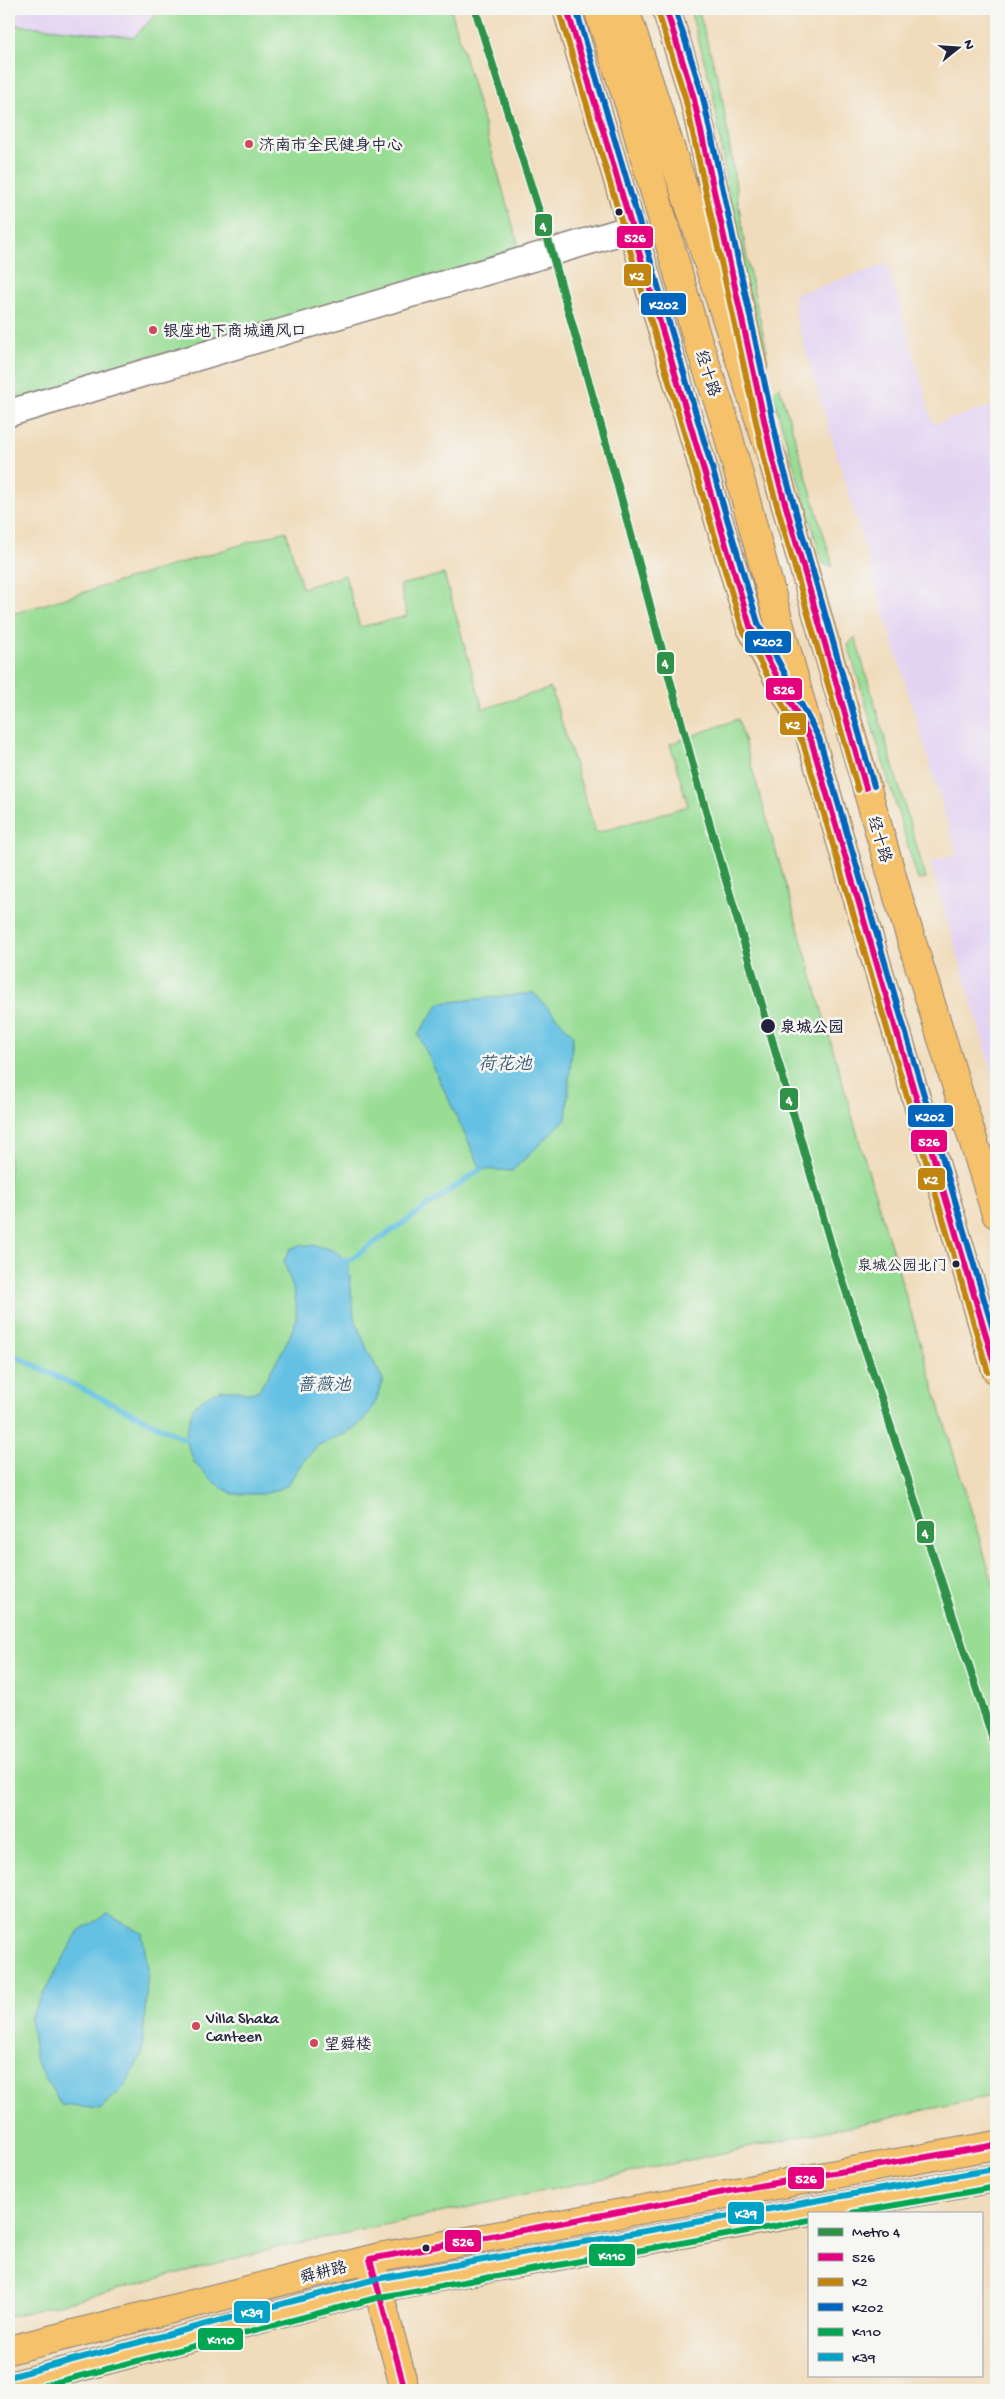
<svg xmlns="http://www.w3.org/2000/svg" width="1005" height="2399" font-family="'Gochi Hand','LXGW WenKai TC',sans-serif">
<style>
.built{fill:#e3d3f2}
.green{fill:#99dd95;stroke:#5e8068}
.water{fill:#65c1e3;stroke:#44728f}
.lines{fill:none;stroke-linecap:round;stroke-linejoin:round}
.stream{stroke:#65c1e3;stroke-width:5.5}
.minor-casing{stroke:#897f7b;stroke-width:29}
.major-casing{stroke:#897f7b;stroke-width:30}
.highway-casing{stroke:#897f7b;stroke-width:30}
.minor{stroke:#fff;stroke-width:26}
.major{stroke:#f5c16b;stroke-width:28}
.highway{stroke:#f5c16b;stroke-width:28}
.bus-1-casing{stroke:#f6f6f2;stroke-width:10}
.bus-2-casing{stroke:#f6f6f2;stroke-width:10}
.bus-3-casing{stroke:#f6f6f2;stroke-width:10}
.bus-4-casing{stroke:#f6f6f2;stroke-width:10}
.bus-5-casing{stroke:#f6f6f2;stroke-width:10}
.bus-1{stroke:#e5007d;stroke-width:6}
.bus-2{stroke:#c2850f;stroke-width:6}
.bus-3{stroke:#0065bd;stroke-width:6}
.bus-4{stroke:#00a651;stroke-width:6}
.bus-5{stroke:#02a2c7;stroke-width:6}
.metro-1-casing{stroke:#f6f6f2;stroke-width:11}
.metro-1{stroke:#2f9248;stroke-width:8}
.poi-dot{fill:#d1495b;stroke:#f6f6f2;stroke-width:2}
.bus-dot{fill:#22223b;stroke:#f6f6f2;stroke-width:2}
.labels{text-anchor:middle;stroke-width:5;stroke-linejoin:round;paint-order:stroke}
.bus-label{font-size:15px;fill:#22223b;stroke:#f6f6f2;text-anchor:end}
.poi-label{font-size:16px;fill:#22223b;stroke:#f6f6f2;text-anchor:start}
.street-label{font-size:16px;fill:#22223b;stroke:#f6f6f2}
.stop-label{font-size:16px;font-weight:bold;fill:#22223b;stroke:#f6f6f2;text-anchor:start}
.water-label{font-size:18px;font-style:italic;fill:#395a76;stroke:#f6f6f2}
.line-badge{stroke:#f6f6f2;stroke-width:2}
.badge-label{font-size:14px;text-anchor:middle;font-weight:bold;fill:#fff}
</style>
<rect width="100%" height="100%" fill="#f6f6f2"/>
<filter id="ink" filterUnits="userSpaceOnUse"><feTurbulence type="fractalNoise" baseFrequency=".02" numOctaves="2"/><feDisplacementMap in="SourceGraphic" scale="10" xChannelSelector="R" yChannelSelector="G"/><feConvolveMatrix kernelMatrix="1 2 1 2 8 2 1 2 1" color-interpolation-filters="sRGB"/></filter>
<filter id="wash" filterUnits="userSpaceOnUse"><feTurbulence type="fractalNoise" baseFrequency=".0096" numOctaves="4" result="noise"/><feDisplacementMap in="SourceGraphic" scale="20" xChannelSelector="R" yChannelSelector="G"/><feGaussianBlur stdDeviation="1.12" result="paint"/><feColorMatrix in="noise" values="0 0 0 0 0 0 0 0 0 0 0 0 0 0 0 0 0 1.4 0 .05"/><feComposite in="paint" operator="in"/></filter>
<g filter="url(#wash)">
<rect width="100%" height="100%" fill="#f0dcbb"/>
<!-- built -->
<path class="built" d="M9,9H161L134,37L9,24Z
M888,264L933,424L996,405V1084L930,862L957,855L797,322L794,295Z"/>
<!-- green -->
<path class="green" d="M161,9H451L520,250L9,404V24L134,37Z
M690,9H698L721,90L748,265L767,351L759,353L739,267L713,93Z
M779,385L833,566L823,564L772,392Z
M286,531L302,588L345,575L360,627L407,616L400,585L444,574L483,709L551,688L596,833L688,806L670,744L738,719L864,1157L996,1593V2095L280,2247L9,2317V615Z
M855,637L926,878L918,880L848,645Z"/>
<!-- water -->
<path class="water" d="M534,993L573,1035L566,1119L512,1171L481,1169L418,1034L440,1003Z
M300,1245C320,1245 332,1247 348,1261L354,1317L367,1349L383,1380L376,1401L364,1421L346,1433L317,1446L301,1464L287,1486L264,1494H233L215,1483L195,1464L185,1439L193,1407C204,1397 217,1388 233,1390C245,1392 246,1396 259,1390C270,1372 292,1338 296,1318C299,1299 289,1278 284,1261L290,1249Z
M107,1914L142,1933L148,1968L142,2054L125,2086L100,2109L61,2105L36,2062L30,2018L78,1932Z"/>
<g class="lines">
<!-- stream -->
<path class="stream" d="M348,1261L481,1169
M9,1353L185,1439"/>
</g>
</g>
<g filter="url(#ink)">
<g class="lines">
<!-- minor casing -->
<g class="minor-casing">
<path id="minor" d="M9,413L633,228"/>
</g>
<!-- major casing -->
<g class="major-casing">
<path id="major" d="M567,9L750,626L799,718
M666,9L693,95L753,366
M373,2270L405,2390
M9,2350L379,2257L996,2145
M9,2386L378,2288L996,2178"/>
</g>
<!-- highway casing -->
<g class="highway-casing">
<path id="highway" d="M598,9L632,113L695,332L723,416L811,740L996,1370
M625,9L773,461L898,897L996,1214"/>
</g>
<!-- minor -->
<use href="#minor" class="minor"/>
<!-- major -->
<use href="#major" class="major"/>
<!-- highway -->
<use href="#highway" class="highway"/>
<!-- bus-1 casing -->
<g class="bus-1-casing">
<path id="bus-1" d="M567,9L750,626L811,740L996,1370
M666,9L693,95L773,461L866,788
M405,2390L370,2259L735,2190L996,2145"/>
</g>
<!-- bus-2 casing -->
<g class="bus-2-casing">
<path id="bus-2" d="M559,11L742,628L803,743L988,1372
M658,12L685,97L765,463L858,790"/>
</g>
<!-- bus-3 casing -->
<g class="bus-3-casing">
<path id="bus-3" d="M576,9L758,623L819,738L996,1340
M675,9L702,93L781,459L874,786"/>
</g>
<!-- bus-4 casing -->
<g class="bus-4-casing">
<path id="bus-4" d="M851,2213L996,2187
M27,2390L380,2297L809,2220"/>
</g>
<!-- bus-5 casing -->
<g class="bus-5-casing">
<path id="bus-5" d="M9,2377L376,2279L994,2169"/>
</g>
<!-- bus-1 -->
<use href="#bus-1" class="bus-1"/>
<!-- bus-2 -->
<use href="#bus-2" class="bus-2"/>
<!-- bus-3 -->
<use href="#bus-3" class="bus-3"/>
<!-- bus-4 -->
<use href="#bus-4" class="bus-4"/>
<!-- bus-5 -->
<use href="#bus-5" class="bus-5"/>
<!-- metro-1 casing -->
<g class="metro-1-casing">
<path id="metro-1" d="M475,9L550,246L616,479L695,773L832,1248L996,1748"/>
</g>
<!-- metro-1 -->
<use href="#metro-1" class="metro-1"/>
</g>
</g>
<!-- markers -->
<g class="poi-dot">
<circle cx="249" cy="144" r="5"/>
<circle cx="153" cy="330" r="5"/>
<circle cx="196" cy="2026" r="5"/>
<circle cx="314" cy="2043" r="5"/>
</g>
<g class="bus-dot">
<circle cx="619" cy="212" r="4.5"/>
<circle cx="768" cy="1026" r="8"/>
<circle cx="956" cy="1264" r="4.5"/>
<circle cx="426" cy="2248" r="4.5"/>
</g>
<g class="labels">
<!-- bus labels -->
<g class="bus-label">
<text x="947" y="1270">泉城公园北门</text>
</g>
<!-- poi labels -->
<g class="poi-label">
<text x="259" y="150">济南市全民健身中心</text>
<text x="163" y="336">银座地下商城通风口</text>
<text x="206" y="2023">Villa Shaka<tspan x="206" dy="18">Canteen</tspan></text>
<text x="324" y="2049">望舜楼</text>
</g>
<!-- street labels -->
<g class="street-label">
<text transform="translate(709 373) rotate(72)" y="6">经十路</text>
<text transform="translate(881 839) rotate(74)" y="6">经十路</text>
<text transform="translate(323 2271) rotate(-14)" y="6">舜耕路</text>
</g>
<!-- stop labels -->
<g class="stop-label">
<text x="780" y="1032">泉城公园</text>
</g>
<!-- water labels -->
<g class="water-label">
<text x="505" y="1069">荷花池</text>
<text x="324" y="1390">蔷薇池</text>
</g>
</g>
<g class="line-badge">
<rect x="534" y="213" width="19" height="24" rx="5" fill="#2f9248"/>
<rect x="616" y="225" width="38" height="24" rx="5" fill="#e5007d"/>
<rect x="623" y="263" width="29" height="24" rx="5" fill="#c2850f"/>
<rect x="640" y="292" width="47" height="24" rx="5" fill="#0065bd"/>
<rect x="744" y="630" width="48" height="24" rx="5" fill="#0065bd"/>
<rect x="656" y="651" width="19" height="24" rx="5" fill="#2f9248"/>
<rect x="765" y="677" width="38" height="24" rx="5" fill="#e5007d"/>
<rect x="779" y="712" width="28" height="24" rx="5" fill="#c2850f"/>
<rect x="779" y="1087" width="20" height="24" rx="5" fill="#2f9248"/>
<rect x="907" y="1104" width="47" height="24" rx="5" fill="#0065bd"/>
<rect x="910" y="1129" width="38" height="24" rx="5" fill="#e5007d"/>
<rect x="917" y="1167" width="29" height="24" rx="5" fill="#c2850f"/>
<rect x="916" y="1520" width="19" height="24" rx="5" fill="#2f9248"/>
<rect x="787" y="2166" width="38" height="24" rx="5" fill="#e5007d"/>
<rect x="727" y="2201" width="38" height="24" rx="5" fill="#02a2c7"/>
<rect x="444" y="2229" width="38" height="24" rx="5" fill="#e5007d"/>
<rect x="588" y="2243" width="48" height="24" rx="5" fill="#00a651"/>
<rect x="233" y="2300" width="38" height="24" rx="5" fill="#02a2c7"/>
<rect x="197" y="2327" width="47" height="24" rx="5" fill="#00a651"/>
</g>
<g class="badge-label">
<text x="543" y="230">4</text>
<text x="635" y="242">526</text>
<text x="637" y="280">K2</text>
<text x="664" y="309">K202</text>
<text x="768" y="646">K202</text>
<text x="665" y="667">4</text>
<text x="784" y="694">526</text>
<text x="793" y="729">K2</text>
<text x="789" y="1104">4</text>
<text x="930" y="1121">K202</text>
<text x="929" y="1146">526</text>
<text x="931" y="1184">K2</text>
<text x="925" y="1537">4</text>
<text x="806" y="2183">526</text>
<text x="746" y="2218">K39</text>
<text x="463" y="2246">526</text>
<text x="612" y="2260">K110</text>
<text x="252" y="2317">K39</text>
<text x="221" y="2344">K110</text>
</g>
<!-- margin -->
<rect width="1005" height="2399" fill="none" stroke="#f6f6f2" stroke-width="30"/>
<!-- legend -->
<rect x="808" y="2212" width="175" height="165" fill="#f6f6f2" stroke="#a1a1a9"/>
<rect x="818" y="2228" width="25" height="8" fill="#2f9248" stroke="#a1a1a9"/>
<text x="852" y="2236" font-size="15" fill="#22223b">Metro 4</text>
<rect x="818" y="2253" width="25" height="8" fill="#e5007d" stroke="#a1a1a9"/>
<text x="852" y="2262" font-size="15" fill="#22223b">526</text>
<rect x="818" y="2278" width="25" height="8" fill="#c2850f" stroke="#a1a1a9"/>
<text x="852" y="2286" font-size="15" fill="#22223b">K2</text>
<rect x="818" y="2303" width="25" height="8" fill="#0065bd" stroke="#a1a1a9"/>
<text x="852" y="2312" font-size="15" fill="#22223b">K202</text>
<rect x="818" y="2328" width="25" height="8" fill="#00a651" stroke="#a1a1a9"/>
<text x="852" y="2336" font-size="15" fill="#22223b">K110</text>
<rect x="818" y="2353" width="25" height="8" fill="#02a2c7" stroke="#a1a1a9"/>
<text x="852" y="2362" font-size="15" fill="#22223b">K39</text>
<!-- north arrow -->
<g transform="translate(958 48) rotate(73)" stroke="#f6f6f2" stroke-width="4" paint-order="stroke">
<path d="M0-4L9 19L0 12L-9 19Z" fill="#22223b"/>
<text y="-8" font-size="14" font-weight="bold" text-anchor="middle" fill="#22223b">N</text>
</g>
</svg>
